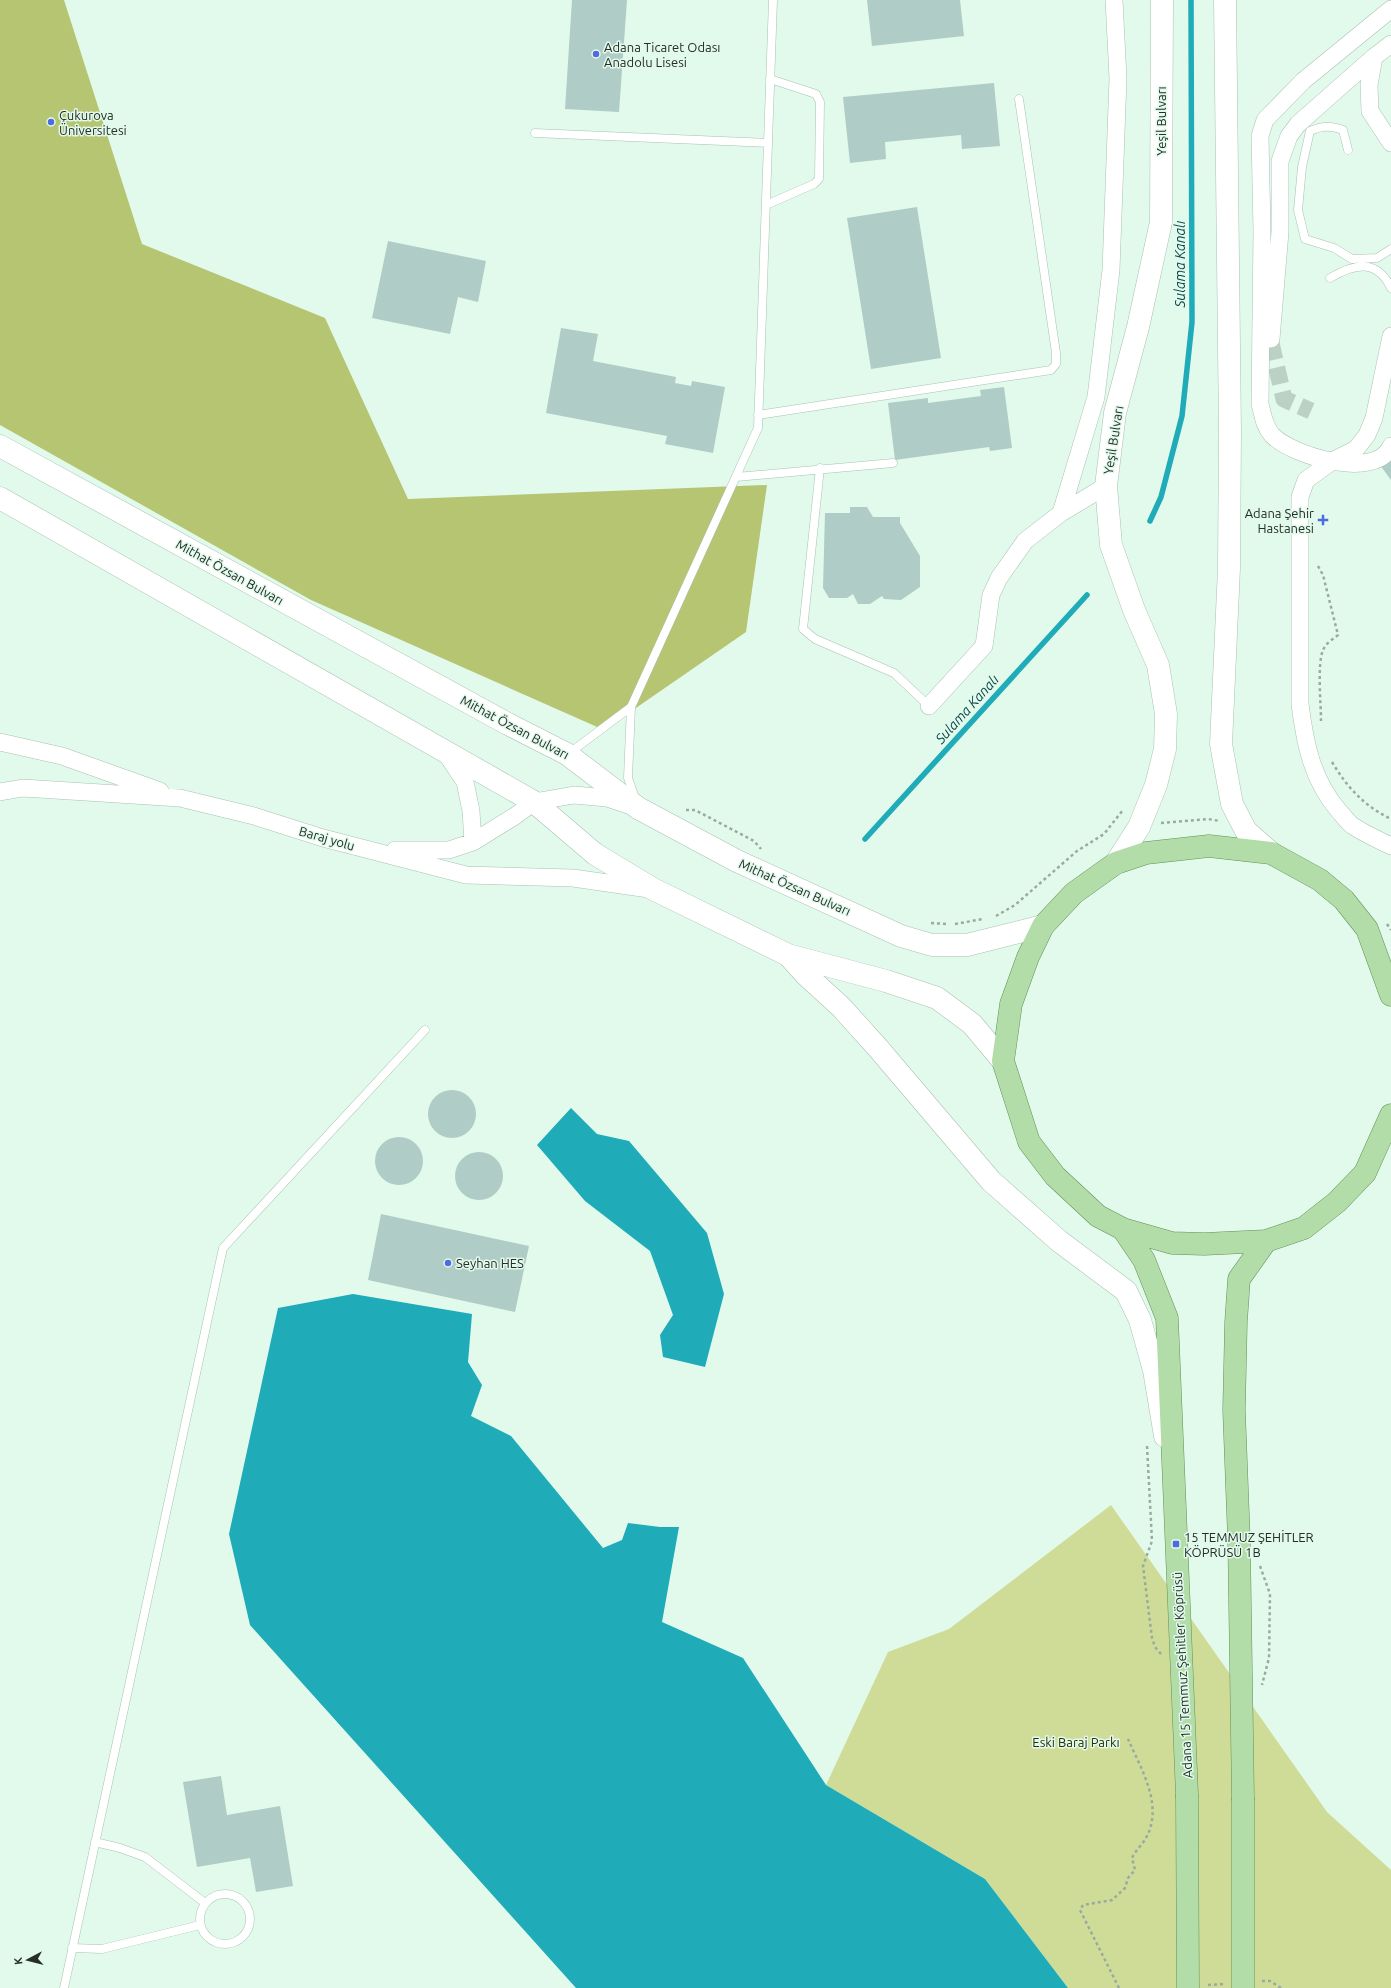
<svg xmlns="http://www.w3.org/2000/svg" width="1391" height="1988" font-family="Ubuntu,sans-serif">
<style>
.green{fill:#cfdc97}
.forest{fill:#b6c571}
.water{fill:#1fabb7}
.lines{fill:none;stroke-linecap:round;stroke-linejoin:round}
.stream{stroke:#1fabb7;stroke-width:5.5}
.building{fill:#afccc6}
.street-tunnel{stroke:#bcd1c5;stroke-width:17;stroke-dasharray:17 8;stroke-linecap:butt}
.lane-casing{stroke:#a9c1b3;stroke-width:9}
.street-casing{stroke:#a9c1b3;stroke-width:18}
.secondary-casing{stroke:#a9c1b3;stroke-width:23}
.primary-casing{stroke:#619156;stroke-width:23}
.path{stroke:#99aba0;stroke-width:2.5;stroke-dasharray:3 3;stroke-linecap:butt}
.lane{stroke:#fff;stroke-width:8}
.street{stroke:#fff;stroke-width:17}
.secondary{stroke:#fff;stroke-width:22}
.primary{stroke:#b3dda8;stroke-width:22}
.primary-bridge-casing{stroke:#619156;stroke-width:23;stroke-linecap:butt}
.primary-bridge{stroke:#b3dda8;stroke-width:22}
.poi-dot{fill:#4d6ce0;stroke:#e2faec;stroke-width:1.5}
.labels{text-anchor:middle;stroke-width:3;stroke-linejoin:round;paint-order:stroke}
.poi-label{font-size:13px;fill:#252e29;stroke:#e2faec;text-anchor:start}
.street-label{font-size:13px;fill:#252e29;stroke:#e2faec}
.park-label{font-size:13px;fill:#282e09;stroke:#e2faec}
.water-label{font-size:14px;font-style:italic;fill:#0b454a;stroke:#e2faec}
</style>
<rect width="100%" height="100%" fill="#e2faec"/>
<!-- green -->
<path class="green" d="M1111,1505L1327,1812L1391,1870V1988H1068L985,1879L826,1785L888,1652L949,1629Z"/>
<!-- forest -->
<path class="forest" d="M0,0H64L142,244L325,318L408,499L767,485L746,632L604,730L311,600L0,425Z"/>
<!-- water -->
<path class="water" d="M571,1108L597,1134L629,1141L707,1233L724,1294L705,1367L663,1357L660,1335L673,1315L650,1251L585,1201L537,1145Z
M353,1294L472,1314L468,1362L482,1385L471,1416L511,1436L603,1548L622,1540L628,1523L660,1527H679L662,1622L743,1658L826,1785L985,1879L1068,1988H576L250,1625L229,1534L278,1308Z"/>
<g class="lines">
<!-- stream -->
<path class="stream" d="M1150,521L1161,497L1182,416L1192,322L1191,0
M865,839L1087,595"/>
</g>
<!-- building -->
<path class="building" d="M572,0H627L619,112L565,109Z
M867,0H960L964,36L872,46Z
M994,83L1000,146L962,149L961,135L885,142L886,159L850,163L843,97Z
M917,207L941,358L871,369L847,218Z
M388,241L486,261L478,302L458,297L450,334L372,318Z
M561,328L598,334L593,361L676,377L675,383L691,386L692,381L725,387L713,453L665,444L667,436L546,413Z
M1004,387L1012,448L990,451L989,447L895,460L888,403L928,398V403L981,396L980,390Z
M1391,457V480L1380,465Z
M850,507H867L873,517H900V523L920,556V587L901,600L884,599L882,596L870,604H858L853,594L847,598H829L823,588L825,513H850Z
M428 1114a24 24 0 1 1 48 0a24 24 0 1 1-48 0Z
M375 1161a24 24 0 1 1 48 0a24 24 0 1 1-48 0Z
M455 1176a24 24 0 1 1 48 0a24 24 0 1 1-48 0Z
M381,1214L529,1246L515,1312L368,1280Z
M221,1776L227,1815L280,1806L293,1886L256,1892L250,1858L197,1867L183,1782Z"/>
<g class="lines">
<!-- street-tunnel -->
<path class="street-tunnel" d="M1271,343L1284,399L1311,411"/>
<!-- lane casing -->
<g class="lane-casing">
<path id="lane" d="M535,133L768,143
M1348,150L1343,130C1330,125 1322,126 1310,131L1302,167L1298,210L1305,239L1334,248L1352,259L1377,258L1391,249
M766,205L814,184L819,179L820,102L816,94L770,79
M1330,278C1355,263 1377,259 1391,288
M758,415L1051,370L1056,364V353L1019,99
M820,468L803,629L815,639L894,673L929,706
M736,477L893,463
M568,754L631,707
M635,798L628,778L631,707L758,428L773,0
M95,1842L120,1848L145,1857L205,1903
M200 1919a25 25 0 1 1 50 0a25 25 0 1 1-50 0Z
M72,1948L102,1949L200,1925
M64,1988L223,1248L425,1030"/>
</g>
<!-- street casing -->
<g class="street-casing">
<path id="street" d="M1391,9L1303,81L1265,120L1260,136L1262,231L1260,404C1263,415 1264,426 1272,435C1292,456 1376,481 1391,446
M1391,44L1374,57L1369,85L1370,111L1391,143
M1391,336L1374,418L1367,435L1356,449L1334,460L1306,480L1300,497V704C1305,744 1312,779 1338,810C1343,815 1347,822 1353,826C1365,834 1379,840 1391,846
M1271,339L1280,232V161L1289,136L1298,124L1374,57
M1061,513L1096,397L1111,270L1118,78L1114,0
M929,706L984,646L991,595L999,578L1025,541L1061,513L1106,486
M0,742L62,756L160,791
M445,752L465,782L471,811L473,842
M0,792L23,788L180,798L254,816L323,838L466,875L573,878L649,889
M395,850H449L473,842L515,816L534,802L574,795L607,798L628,805"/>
</g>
<!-- secondary casing -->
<g class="secondary-casing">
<path id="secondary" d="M1225,0L1230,433L1229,568L1221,744L1232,804L1246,831L1271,853
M0,446L508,724L567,754L638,808L737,861L901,936L932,945H967L1043,926
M0,498L534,802L595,854L653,889L788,955L886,981L937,998L972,1024L1003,1061
M1116,863L1139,827L1156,785L1165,749L1166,714L1158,665L1134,610L1111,545L1106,486L1115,413L1138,327L1161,222L1162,0
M788,955L806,975L841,1007L878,1048L991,1181L1059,1241L1126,1291L1140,1320L1154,1370L1165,1436"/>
</g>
<!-- primary casing -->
<g class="primary-casing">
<path id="primary" d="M1391,995L1367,929L1344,900L1320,880L1271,853L1209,846L1146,853L1116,863L1074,893L1043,926L1028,957L1011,1004L1003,1061L1029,1142L1055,1176L1098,1216L1123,1229L1172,1243L1204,1244L1266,1241L1304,1228L1337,1202L1365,1173L1391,1115
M1123,1229L1144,1260L1167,1318L1187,1795
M1243,1798L1239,1540L1234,1410L1236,1322L1239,1279L1266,1241"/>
</g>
<!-- path -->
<path class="path" d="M1318,566L1323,575L1338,635C1333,639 1326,643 1323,650C1317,665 1321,703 1321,721
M1332,762C1347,787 1364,806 1391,819
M686,810H695L754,841L761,849
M1161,823L1208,819L1220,821
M996,916L1015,905L1077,851L1104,834L1123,810
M931,923L946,924
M955,924L983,919
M1387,924L1391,930
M1147,1446L1152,1541L1143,1566L1152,1638L1155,1647L1161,1654
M1260,1566L1270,1594L1269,1658L1262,1685
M1262,1981H1270L1281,1988
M1208,1985L1225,1984
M1119,1988L1080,1910L1083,1905L1112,1900L1125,1888L1128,1878L1135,1870L1132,1858C1135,1851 1142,1845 1146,1838C1164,1805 1141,1769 1128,1739"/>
<!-- lane -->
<use href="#lane" class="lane"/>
<!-- street -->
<use href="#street" class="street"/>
<!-- secondary -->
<use href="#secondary" class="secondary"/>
<!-- primary -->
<use href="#primary" class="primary"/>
<!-- primary-bridge casing -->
<g class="primary-bridge-casing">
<path id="primary-bridge" d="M1187,1795L1188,1988
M1243,1798V1988"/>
</g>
<!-- primary-bridge -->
<use href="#primary-bridge" class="primary-bridge"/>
</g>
<!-- markers -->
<g class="poi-dot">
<circle cx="596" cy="54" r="4"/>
<circle cx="51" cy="122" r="4"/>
<path d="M1321 514h4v4h4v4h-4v4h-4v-4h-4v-4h4z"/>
<circle cx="448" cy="1263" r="4"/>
<rect x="1172" y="1540" width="8" height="8" rx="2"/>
</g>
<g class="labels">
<!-- poi labels -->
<g class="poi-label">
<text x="604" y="52">Adana Ticaret Odası<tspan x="604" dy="15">Anadolu Lisesi</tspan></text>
<text x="59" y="120">Çukurova<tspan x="59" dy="15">Üniversitesi</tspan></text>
<text x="1314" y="518" text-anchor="end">Adana Şehir<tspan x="1314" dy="15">Hastanesi</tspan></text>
<text x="456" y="1268">Seyhan HES</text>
<text x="1184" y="1542">15 TEMMUZ ŞEHİTLER<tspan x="1184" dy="15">KÖPRÜSÜ 1B</tspan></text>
</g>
<!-- street labels -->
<g class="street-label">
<text transform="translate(1161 121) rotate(-90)" y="5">Yeşil Bulvarı</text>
<text transform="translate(1113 440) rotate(-81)" y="5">Yeşil Bulvarı</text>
<text transform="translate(230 572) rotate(29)" y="5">Mithat Özsan Bulvarı</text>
<text transform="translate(515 727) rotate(28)" y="5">Mithat Özsan Bulvarı</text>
<text transform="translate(327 838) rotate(16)" y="5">Baraj yolu</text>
<text transform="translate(795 887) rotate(24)" y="5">Mithat Özsan Bulvarı</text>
<text transform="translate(1182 1675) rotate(-93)" y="5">Adana 15 Temmuz Şehitler Köprüsü</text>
</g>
<!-- park labels -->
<g class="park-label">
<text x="1076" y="1747">Eski Baraj Parkı</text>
</g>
<!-- water labels -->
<g class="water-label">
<text transform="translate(1180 264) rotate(-90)" y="5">Sulama Kanalı</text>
<text transform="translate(967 709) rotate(-48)" y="5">Sulama Kanalı</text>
</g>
</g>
<!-- north arrow -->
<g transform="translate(28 1960) rotate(263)" stroke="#e2faec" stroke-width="3" paint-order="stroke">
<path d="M0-3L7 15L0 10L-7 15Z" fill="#252e29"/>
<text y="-6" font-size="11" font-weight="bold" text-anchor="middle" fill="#252e29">K</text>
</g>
</svg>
